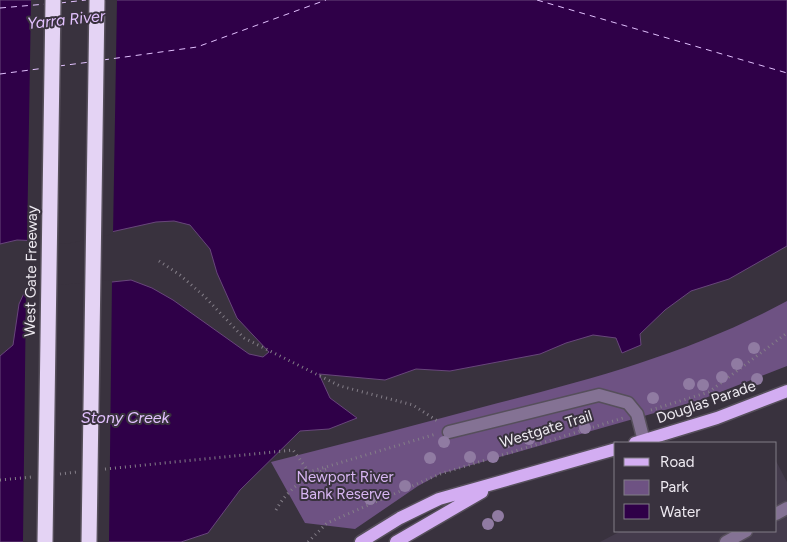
<svg xmlns="http://www.w3.org/2000/svg" width="787" height="542" font-family="Figtree,sans-serif">
<style>
.built{fill:#443b4c}
.green{fill:#6e5283}
.water{fill:#2f0048;stroke:#68467b}
.pier{fill:#39323e}
.lines{fill:none;stroke-linecap:round;stroke-linejoin:round}
.ferry{stroke:#e2c1fe;stroke-width:1;stroke-dasharray:6 5;stroke-linecap:butt}
.minor-casing{stroke:#564f5b;stroke-width:15}
.major-casing{stroke:#564f5b;stroke-width:15}
.path{stroke:#847e88;stroke-width:3;stroke-dasharray:1 4;stroke-linecap:butt}
.minor{stroke:#847294;stroke-width:12}
.major{stroke:#d3adf2;stroke-width:12}
.highway-bridge-casing{stroke:#564f5b;stroke-width:18;stroke-linecap:butt}
.highway-bridge{stroke:#e4d3f4;stroke-width:15}
.tree{fill:#907ba2}
.labels{text-anchor:middle;stroke-width:4;stroke-linejoin:round;paint-order:stroke}
.street-label{font-size:15px;fill:#eeeaf1;stroke:#39323e}
.park-label{font-size:15px;fill:#d8b6f3;stroke:#39323e}
.water-label{font-size:16px;font-style:italic;fill:#e2c1fe;stroke:#39323e}
</style>
<rect width="100%" height="100%" fill="#39323e"/>
<!-- built -->
<path class="built" d="M776,461L787,482V542H600L621,531H776Z"/>
<!-- green -->
<path class="green" d="M787,301V366L700,400L440,474L418,486L355,529L305,523L271,462C347,443 423,423 498,403C597,378 697,350 787,301Z"/>
<!-- water -->
<path class="water" d="M0,0H787V246L729,279L691,291L665,310L640,334L641,345L622,353L616,338L593,335L566,343L540,354L450,371L416,369L385,380L319,374L330,398L357,418L329,429L300,431L240,490L208,533L181,542H0V356L13,345L19,304L25,291L131,280L152,288L173,300L249,354L263,357L269,352L237,318L217,273L210,249L190,225L174,221L156,222L66,242L17,240L0,244Z"/>
<!-- pier -->
<path class="pier" d="M31,0H117L113,234L66,244L27,243Z
M112,280L109,542H23L26,288Z"/>
<g class="lines">
<!-- ferry -->
<path class="ferry" d="M537,0L787,73
M60,3L86,0
M0,8L46,4
M103,60L197,47L326,0
M59,66L90,62
M0,74L45,68"/>
<!-- minor casing -->
<g class="minor-casing">
<path id="minor" d="M449,432L599,395L628,403L637,414L644,441
M776,514L787,508
M726,542L746,531"/>
</g>
<!-- major casing -->
<g class="major-casing">
<path id="major" d="M635,443L717,418L787,391
M361,542L400,518L439,499L616,449
M396,542L482,492"/>
</g>
<!-- path -->
<path class="path" d="M159,261L180,275L204,296L244,338L340,386L413,405L439,422
M651,410L709,392L787,333
M105,469L293,450L309,472L436,434
M60,474L77,472
M0,480L32,477
M276,510C288,488 306,477 329,468
M308,542L327,523L440,474L623,418"/>
<!-- minor -->
<use href="#minor" class="minor"/>
<!-- major -->
<use href="#major" class="major"/>
<!-- highway-bridge casing -->
<g class="highway-bridge-casing">
<path id="highway-bridge" d="M45,542L53,0
M89,542L97,0"/>
</g>
<!-- highway-bridge -->
<use href="#highway-bridge" class="highway-bridge"/>
</g>
<!-- trees -->
<g class="tree">
<circle cx="754" cy="348" r="6"/>
<circle cx="737" cy="364" r="6"/>
<circle cx="722" cy="377" r="6"/>
<circle cx="757" cy="379" r="6"/>
<circle cx="689" cy="384" r="6"/>
<circle cx="703" cy="385" r="6"/>
<circle cx="653" cy="398" r="6"/>
<circle cx="585" cy="428" r="6"/>
<circle cx="529" cy="439" r="6"/>
<circle cx="444" cy="442" r="6"/>
<circle cx="507" cy="442" r="6"/>
<circle cx="470" cy="457" r="6"/>
<circle cx="493" cy="457" r="6"/>
<circle cx="430" cy="458" r="6"/>
<circle cx="405" cy="486" r="6"/>
<circle cx="370" cy="499" r="6"/>
<circle cx="498" cy="516" r="6"/>
<circle cx="488" cy="524" r="6"/>
</g>
<g class="labels">
<!-- street labels -->
<g class="street-label">
<text transform="translate(31 271) rotate(-89)" y="5">West Gate Freeway</text>
<text transform="translate(706 402) rotate(-19)" y="5">Douglas Parade</text>
<text transform="translate(546 429) rotate(-17)" y="5">Westgate Trail</text>
</g>
<!-- park labels -->
<g class="park-label">
<text x="345" y="482">Newport River<tspan x="345" dy="17">Bank Reserve</tspan></text>
</g>
<!-- water labels -->
<g class="water-label">
<text transform="translate(66 19) rotate(-6)" y="6">Yarra River</text>
<text x="125" y="423">Stony Creek</text>
</g>
</g>
<!-- legend -->
<rect x="614" y="442" width="162" height="90" fill="#39323e" stroke="#817c86"/>
<rect x="624" y="458" width="25" height="8" fill="#d3adf2" stroke="#817c86"/>
<text x="660" y="467" font-size="15" fill="#eeeaf1">Road</text>
<rect x="624" y="480" width="25" height="15" fill="#6e5283" stroke="#817c86"/>
<text x="660" y="492" font-size="15" fill="#eeeaf1">Park</text>
<rect x="624" y="504" width="25" height="15" fill="#2f0048" stroke="#817c86"/>
<text x="660" y="517" font-size="15" fill="#eeeaf1">Water</text>
</svg>
